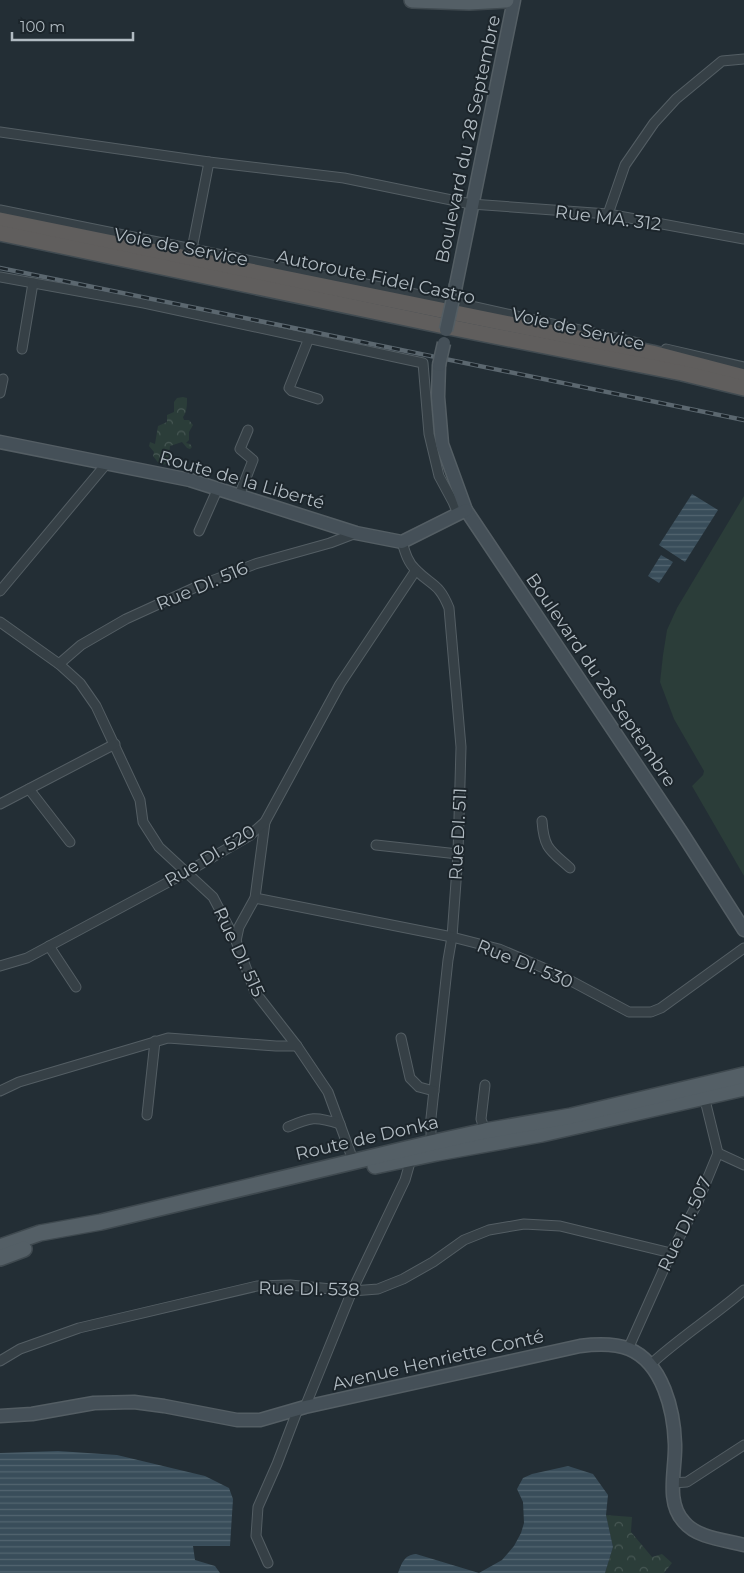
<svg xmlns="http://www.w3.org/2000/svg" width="744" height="1573" font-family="Montserrat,sans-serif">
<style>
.forest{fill:url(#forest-crowns)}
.pitch{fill:#2b3d39}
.water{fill:url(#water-rules)}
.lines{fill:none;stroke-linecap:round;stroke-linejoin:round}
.minor-casing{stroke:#545e64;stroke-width:11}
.secondary-casing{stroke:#545e64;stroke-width:15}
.primary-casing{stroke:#3f494f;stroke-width:18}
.trunk-casing{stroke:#414b51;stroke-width:18}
.minor{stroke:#364046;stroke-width:9}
.secondary{stroke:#455058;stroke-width:12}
.primary{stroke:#545f66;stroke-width:15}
.trunk{stroke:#605e5d;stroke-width:15}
.rail-casing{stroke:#5b676f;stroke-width:4.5}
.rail{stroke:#1c252b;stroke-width:2.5;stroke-dasharray:8;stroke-linecap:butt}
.secondary-bridge-casing{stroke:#545e64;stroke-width:15;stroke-linecap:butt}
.secondary-bridge{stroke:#455058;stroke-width:12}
.labels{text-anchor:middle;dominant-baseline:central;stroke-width:4;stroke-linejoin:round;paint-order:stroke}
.street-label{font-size:18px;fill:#b1bbc2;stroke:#1c252b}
</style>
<defs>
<pattern id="forest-crowns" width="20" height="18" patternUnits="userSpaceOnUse" patternTransform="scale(1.25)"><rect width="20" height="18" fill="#2b3d39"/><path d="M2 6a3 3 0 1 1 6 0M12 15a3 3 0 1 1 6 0" fill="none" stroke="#475754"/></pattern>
<pattern id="water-rules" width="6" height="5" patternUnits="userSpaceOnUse" patternTransform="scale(1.25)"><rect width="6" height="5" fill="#394d5a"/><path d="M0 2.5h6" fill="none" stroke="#536570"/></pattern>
</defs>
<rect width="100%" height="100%" fill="#232e35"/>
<g class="forest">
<path d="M183 397 187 398C187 405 187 412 183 417L184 420H189L193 425 189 432V440L186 443 190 444 192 447 190 449 187 448 182 442 170 446 168 463 166 464 160 465 153 456 154 452 149 446 150 442 155 444 158 426 167 422V415L174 412V402L177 398Z"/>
<path d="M606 1515 632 1517 631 1532 652 1557 662 1554 672 1563 664 1573H605L613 1547Z"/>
</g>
<path class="pitch" d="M744 496V876L692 786 703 775 704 771 674 719 660 682 663 655 667 630 677 608Z"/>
<g class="water">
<path d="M692 494 718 510 685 562 659 545Z"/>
<path d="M661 555 673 562 659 583 648 576Z"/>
<path d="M58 1451 117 1455 205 1476 229 1488 233 1499 230 1546H193L195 1560 215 1566 220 1573H0V1453Z"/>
<path d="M568 1466 593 1474 608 1495 606 1515 613 1547 605 1573H398C402 1563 404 1555 416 1554L479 1573 502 1560 514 1546 521 1533 524 1523 523 1502 517 1489 523 1478 532 1474Z"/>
</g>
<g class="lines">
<defs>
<g id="minor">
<path d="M0 132 209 162 344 178 471 204 608 214 744 239"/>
<path d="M0 210 435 298 639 343"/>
<path d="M608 214 625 165 654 123 676 99 722 61 744 59"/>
<path d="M192 249 209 162"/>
<path d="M0 277 144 303 423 363 429 434 439 476 453 502 458 514"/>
<path d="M309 338 289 388 292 391 318 399"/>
<path d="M22 349 33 283"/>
<path d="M666 349 744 367"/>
<path d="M0 393 3 379"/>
<path d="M239 496 253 460 240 449 248 430"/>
<path d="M199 531 218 488"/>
<path d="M402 542C405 552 408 563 416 570 432 586 439 583 449 608L461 747 458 854 452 937 448 960 431 1118V1143"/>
<path d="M0 591 107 463"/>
<path d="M0 622 59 664 80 683 96 706 140 800 143 822 159 847 213 897 236 941 255 992 297 1046 328 1092 353 1160"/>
<path d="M59 664 81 645 126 619 196 587 255 564 330 543 356 533"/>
<path d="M29 789 70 842"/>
<path d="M0 804 115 744"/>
<path d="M542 821C544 849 550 850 570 868"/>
<path d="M376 845 458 854"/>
<path d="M255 898 452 937 499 949 560 975 629 1012H651L661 1008 744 948"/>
<path d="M236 941 239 927 255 898 265 822"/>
<path d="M49 946 76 987"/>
<path d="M0 966 27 958 187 872 249 836 265 822 340 684 416 570"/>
<path d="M401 1038 410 1078 419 1087 434 1091"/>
<path d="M485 1085 481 1119 485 1131"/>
<path d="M0 1091 19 1082 168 1038 276 1046H297"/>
<path d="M147 1115 155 1041"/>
<path d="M288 1127C311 1117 315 1116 340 1124"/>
<path d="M718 1153 744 1165"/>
<path d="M628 1349 671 1253 697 1204 718 1153 704 1096"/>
<path d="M0 1361 20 1349 79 1328 257 1286 290 1285 352 1291 378 1289 403 1279 433 1262 464 1240 489 1230 524 1224 560 1226 671 1253"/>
<path d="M650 1365C679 1338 714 1316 744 1290"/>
<path d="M305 1407 352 1291 405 1180 411 1159"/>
<path d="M673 1483 687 1482 744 1445"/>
<path d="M268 1563 256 1536 258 1507 277 1464 298 1409"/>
</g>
<g id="secondary">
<path d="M456 285 514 0"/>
<path d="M439 365 438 397 442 444 466 510 682 833 744 930"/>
<path d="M0 442 190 480 356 533 402 542 466 510"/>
<path d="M0 1416 32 1414 94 1403 134 1402 164 1406 237 1420H260L305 1407 580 1346C596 1344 614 1343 629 1349 663 1363 674 1411 675 1444 676 1469 665 1502 684 1522 697 1538 725 1540 744 1545"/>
</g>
<g id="primary">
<path d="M412 0 469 2 506 0"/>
<path d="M375 1166 437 1153 542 1134 744 1088"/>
<path d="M0 1247 40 1233 101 1222 431 1143 485 1131 571 1116 744 1075"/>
<path d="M0 1258 24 1249"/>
</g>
<g id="trunk">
<path d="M0 220 652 353 744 377"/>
<path d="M0 233 444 326 682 373 744 388"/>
</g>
</defs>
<use href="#minor" class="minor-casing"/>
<use href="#secondary" class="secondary-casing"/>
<use href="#primary" class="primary-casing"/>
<use href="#trunk" class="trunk-casing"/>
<use href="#minor" class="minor"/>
<use href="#secondary" class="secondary"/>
<use href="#primary" class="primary"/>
<use href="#trunk" class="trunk"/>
<defs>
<path id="rail" d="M0 268 744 420"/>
</defs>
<use href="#rail" class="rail-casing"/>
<use href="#rail" class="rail"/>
<defs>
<g id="secondary-bridge">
<path d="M446 330 456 285"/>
<path d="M439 365 444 343"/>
</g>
</defs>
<use href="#secondary-bridge" class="secondary-bridge-casing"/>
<use href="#secondary-bridge" class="secondary-bridge"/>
</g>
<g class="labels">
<g class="street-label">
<text transform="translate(468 139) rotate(-78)">Boulevard du 28 Septembre</text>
<text transform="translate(608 218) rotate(7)">Rue MA. 312</text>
<text transform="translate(181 247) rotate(11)">Voie de Service</text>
<text transform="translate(376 277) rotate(12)">Autoroute Fidel Castro</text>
<text transform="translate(578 329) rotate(13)">Voie de Service</text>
<text transform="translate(242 480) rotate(16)">Route de la Liberté</text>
<text transform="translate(202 586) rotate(-23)">Rue DI. 516</text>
<text transform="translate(601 680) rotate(56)">Boulevard du 28 Septembre</text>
<text transform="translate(458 834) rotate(-87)">Rue DI. 511</text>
<text transform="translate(210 856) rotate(-31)">Rue DI. 520</text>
<text transform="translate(239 952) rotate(65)">Rue DI. 515</text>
<text transform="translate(525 964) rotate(22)">Rue DI. 530</text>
<text transform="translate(367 1138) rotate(-13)">Route de Donka</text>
<text transform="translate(685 1224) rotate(-65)">Rue DI. 507</text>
<text transform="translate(309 1289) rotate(1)">Rue DI. 538</text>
<text transform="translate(438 1360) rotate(-13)">Avenue Henriette Conté</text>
</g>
</g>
<path d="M12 32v8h121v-8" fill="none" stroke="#b1bbc2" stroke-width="2.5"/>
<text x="20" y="32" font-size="15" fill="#b1bbc2" stroke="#1c252b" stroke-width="4" paint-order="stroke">100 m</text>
</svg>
